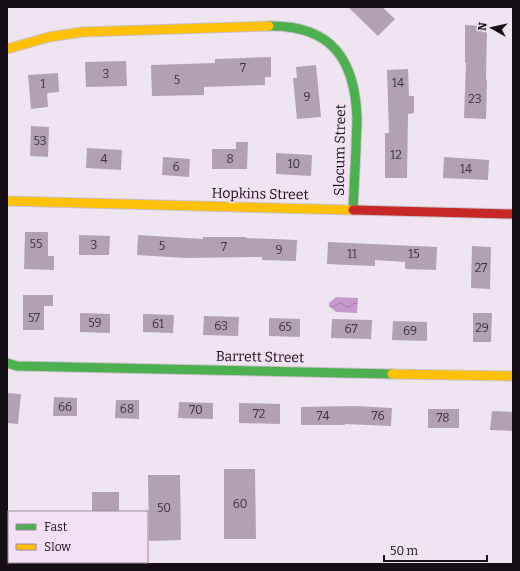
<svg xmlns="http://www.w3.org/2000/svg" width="520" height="571" font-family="Bitter,serif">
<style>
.water{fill:url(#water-waves)}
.building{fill:#b1a1b2}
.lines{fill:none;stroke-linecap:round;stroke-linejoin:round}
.fast-casing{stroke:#c9c2ca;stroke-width:11}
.slow-casing{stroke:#c9c2ca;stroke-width:11}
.jam-casing{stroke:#c9c2ca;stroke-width:11}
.fast{stroke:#4caf50;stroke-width:9}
.slow{stroke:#ffc107;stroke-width:9}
.jam{stroke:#c62828;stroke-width:9}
.labels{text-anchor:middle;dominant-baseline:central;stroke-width:4;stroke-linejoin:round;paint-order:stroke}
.number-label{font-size:12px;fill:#3c333c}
.street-label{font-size:14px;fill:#150e15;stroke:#f3e0f5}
</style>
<defs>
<pattern id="water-waves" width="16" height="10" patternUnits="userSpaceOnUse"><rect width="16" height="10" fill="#c79acc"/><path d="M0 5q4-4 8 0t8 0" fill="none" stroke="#a07ca4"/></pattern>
</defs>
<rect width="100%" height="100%" fill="#efe5f0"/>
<path class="water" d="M336 297 358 298 357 313 336 312 329 306V303Z"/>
<g class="building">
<path d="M348 7H382L395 19 378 36Z"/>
<path d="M465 25 487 26 486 80H487L486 119 464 118 466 63H465Z"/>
<path d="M271 57V77H265V85L204 87V95L152 96 151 65 215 63V59Z"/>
<path d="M126 61 127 86 86 87 85 62Z"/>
<path d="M316 65 321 117 297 119 293 78H297L296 67Z"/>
<path d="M408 69 409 96H414V113L408 114 407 178H385V133H389L387 70Z"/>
<path d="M58 73 59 92 47 93 48 107 31 109 28 75Z"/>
<path d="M31 126 49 127 48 157 30 156Z"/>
<path d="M236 142H248L247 169H212V149H236Z"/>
<path d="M87 148 122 150 121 170 86 168Z"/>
<path d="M276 153 312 155 311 176 276 174Z"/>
<path d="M163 157 190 159 189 177 162 175Z"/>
<path d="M444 157 489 160 488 180 443 178Z"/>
<path d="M25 232H48V256H54V270L24 269Z"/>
<path d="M79 235 110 236 109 255H79Z"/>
<path d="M138 235 203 239V237H246V238L297 240 296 261 262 260V257L185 258 137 255Z"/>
<path d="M328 242 437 247 436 270 405 269V262L375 260V266L327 264Z"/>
<path d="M472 246 491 247 490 289 471 288Z"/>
<path d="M23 295H53V306H44V330H23Z"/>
<path d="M80 313 110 314V333L80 332Z"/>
<path d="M473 313H492L491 342H473Z"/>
<path d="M143 314 174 315 173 333 143 332Z"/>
<path d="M204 316 239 317 238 336 203 335Z"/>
<path d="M269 318 300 319V337L269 336Z"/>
<path d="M332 319 372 320 371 339 331 338Z"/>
<path d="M393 321 427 322V341L392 340Z"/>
<path d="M7 393 21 394 18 424 7 423Z"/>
<path d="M54 397 77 398V416H53Z"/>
<path d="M116 400H139V419L115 418Z"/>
<path d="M179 402 213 403V419L178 418Z"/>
<path d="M239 403 280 404V424L239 423Z"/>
<path d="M355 406 392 408 391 426 345 424V425H301V407Z"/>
<rect x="428" y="409" width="31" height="19"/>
<path d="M492 411 513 412V431L490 430Z"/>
<path d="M224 469H255L256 539H224Z"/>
<path d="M148 475H180L181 540 149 541Z"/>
<rect x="92" y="492" width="27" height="20"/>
</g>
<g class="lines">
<defs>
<g id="fast">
<path d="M269 26C332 25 355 60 357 118 357 128 356 139 356 149 355 169 354 190 353 210"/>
<path d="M7 363 17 366 392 374"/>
</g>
<g id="slow">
<path d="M7 49 49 37 82 32 269 26"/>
<path d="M7 201 353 210"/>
<path d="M392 374 513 376"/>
</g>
<path id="jam" d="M353 210 513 214"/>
</defs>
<use href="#fast" class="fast-casing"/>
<use href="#slow" class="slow-casing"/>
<use href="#jam" class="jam-casing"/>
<use href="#fast" class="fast"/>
<use href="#slow" class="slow"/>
<use href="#jam" class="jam"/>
</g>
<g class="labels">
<g class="number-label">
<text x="243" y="68">7</text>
<text x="106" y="74">3</text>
<text x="177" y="80">5</text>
<text x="398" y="83">14</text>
<text x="43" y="84">1</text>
<text x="307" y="97">9</text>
<text x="475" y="99">23</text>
<text x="40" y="141">53</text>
<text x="396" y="155">12</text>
<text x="104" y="159">4</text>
<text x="230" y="159">8</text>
<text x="294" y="164">10</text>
<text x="176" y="167">6</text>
<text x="466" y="169">14</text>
<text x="36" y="244">55</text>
<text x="94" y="245">3</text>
<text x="162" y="246">5</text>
<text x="224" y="247">7</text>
<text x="279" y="250">9</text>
<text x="352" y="254">11</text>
<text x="414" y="254">15</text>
<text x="481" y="268">27</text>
<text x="34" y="318">57</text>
<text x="95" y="323">59</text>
<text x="158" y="324">61</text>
<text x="221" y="326">63</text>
<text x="285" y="327">65</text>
<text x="482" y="328">29</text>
<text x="351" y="329">67</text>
<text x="410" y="331">69</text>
<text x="65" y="407">66</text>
<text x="127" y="409">68</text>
<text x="196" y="410">70</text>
<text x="259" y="414">72</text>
<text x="323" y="416">74</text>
<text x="378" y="416">76</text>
<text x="443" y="418">78</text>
<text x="240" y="504">60</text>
<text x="164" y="508">50</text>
</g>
<g class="street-label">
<text transform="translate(340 150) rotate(-89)">Slocum Street</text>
<text transform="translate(260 194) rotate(1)">Hopkins Street</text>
<text transform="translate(260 357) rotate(1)">Barrett Street</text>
</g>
</g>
<rect width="520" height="571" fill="none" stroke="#150e15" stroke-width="16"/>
<rect x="8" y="511" width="140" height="52" fill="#f3e0f5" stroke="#9a8c9b"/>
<rect x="16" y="524" width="20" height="6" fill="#4caf50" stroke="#9a8c9b"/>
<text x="44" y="531" font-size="12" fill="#150e15">Fast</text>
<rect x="16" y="544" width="20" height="6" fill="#ffc107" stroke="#9a8c9b"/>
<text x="44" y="551" font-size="12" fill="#150e15">Slow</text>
<g transform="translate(492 28) rotate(278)" stroke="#f3e0f5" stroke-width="3" paint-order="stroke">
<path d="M0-3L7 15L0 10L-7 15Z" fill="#150e15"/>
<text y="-6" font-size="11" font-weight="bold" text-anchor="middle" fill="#150e15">N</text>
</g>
<path d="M384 555v6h103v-6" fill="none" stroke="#150e15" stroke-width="2"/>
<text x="390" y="555" font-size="12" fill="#150e15" stroke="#f3e0f5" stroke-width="3" paint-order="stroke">50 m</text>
</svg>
